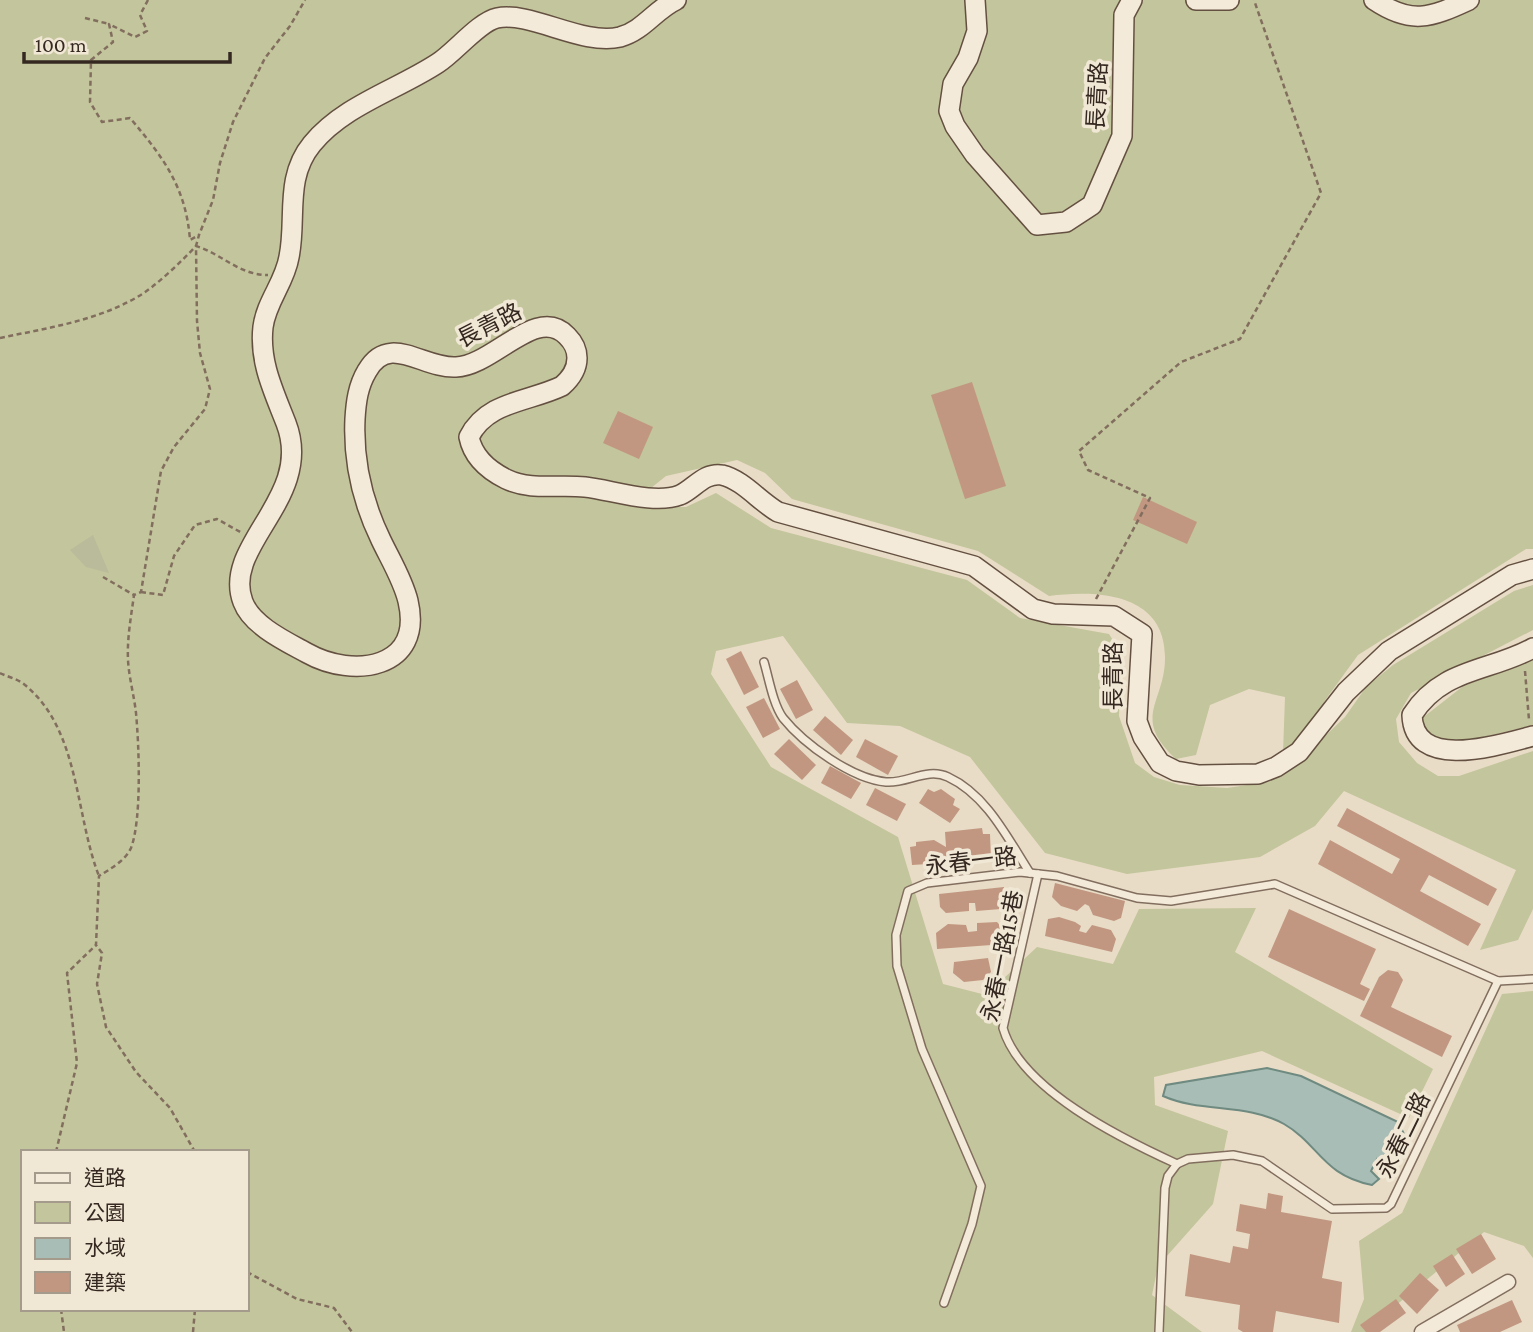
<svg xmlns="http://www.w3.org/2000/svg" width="1533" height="1332" font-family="'Crimson Pro','Noto Sans TC',serif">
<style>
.green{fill:#c3c59c;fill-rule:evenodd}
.cemetery{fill:#babb9a}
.water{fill:#a7bdb5;stroke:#6f8a81;stroke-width:2}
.building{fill:#c29781}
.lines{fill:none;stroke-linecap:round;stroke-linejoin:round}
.lane-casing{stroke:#826e5e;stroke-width:10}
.street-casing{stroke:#826e5e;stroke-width:17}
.secondary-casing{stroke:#645041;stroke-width:22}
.path{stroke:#826e5e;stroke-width:2.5;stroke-dasharray:5 3.5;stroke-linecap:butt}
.lane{stroke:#f4ead9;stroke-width:7}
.street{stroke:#f4ead9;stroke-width:14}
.secondary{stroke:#f4ead9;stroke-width:19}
.labels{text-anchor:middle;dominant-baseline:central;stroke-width:7;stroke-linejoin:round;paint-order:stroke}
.street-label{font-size:23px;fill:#342820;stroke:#f1e7d5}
</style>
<rect width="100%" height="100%" fill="#e8dcc6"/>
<g class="green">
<path d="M0 0H1533V549H1526L1358 655 1326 699 1305 738 1283 753 1285 697 1249 689 1210 705 1196 755 1176 759C1130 717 1166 702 1165 656 1164 592 1095 590 1049 596L978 551 792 499 765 473 737 460 666 476 651 488 652 507H686L716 493 771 528 967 580 1020 618 1109 634 1121 653 1119 716 1135 763 1154 777 1180 785 1227 788 1268 782 1299 761 1345 717 1366 687 1393 665 1514 591 1533 585V630L1411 693 1396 719 1399 742 1417 763 1438 776H1459L1533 751V909L1518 940 1480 950 1516 870 1344 791 1315 826 1260 857 1127 874 1045 853 970 757 900 726 847 723 783 636 716 651 711 674 771 767 898 837 943 984 986 995 1037 947 1113 964 1139 909 1256 908 1235 952 1433 1069 1409 1118 1262 1051 1154 1077 1155 1105 1228 1131 1213 1204 1158 1266 1152 1295 1202 1332H0ZM23 1152H247V1309H23Z"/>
<path d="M1533 657V725L1442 747 1429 739 1421 719 1462 687Z"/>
<path d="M1533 991V1258L1524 1246 1484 1232 1376 1322 1372 1332H1351L1364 1299 1359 1241 1402 1213 1502 994Z"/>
</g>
<path class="cemetery" d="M93 535 109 573 86 567 70 550Z"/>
<path class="water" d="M1267 1068 1301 1076 1398 1122 1405 1136 1401 1149 1388 1166 1377 1159 1371 1171 1379 1179 1372 1185C1322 1175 1319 1144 1284 1124 1247 1103 1201 1113 1163 1096L1166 1085Z"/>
<g class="building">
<path d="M972 382 1006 486 965 499 931 395Z"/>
<path d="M618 411 653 427 639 459 603 443Z"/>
<path d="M1143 497 1197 522 1187 544 1133 520Z"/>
<path d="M741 651 759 687 744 695 726 659Z"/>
<path d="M797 680 813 710 796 719 780 689Z"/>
<path d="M764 698 780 729 763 738 746 707Z"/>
<path d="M825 716 853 740 841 755 813 730Z"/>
<path d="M789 739 816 765 802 780 774 754Z"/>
<path d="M865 739 898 756 888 775 856 757Z"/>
<path d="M830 766 861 783 851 799 821 783Z"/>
<path d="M875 788 906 804 897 821 866 805Z"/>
<path d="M928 789 934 792 941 789 955 799 953 805 960 809 950 823 919 803Z"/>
<path d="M1347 808 1497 889 1488 906 1429 875 1420 891 1481 924 1468 946 1318 864 1330 840 1392 874 1400 859 1337 826Z"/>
<path d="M982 828 983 834H990L991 860 912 865 910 847 916 846V842L934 840 946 847 945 832Z"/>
<path d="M1055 883 1125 901 1121 918 1114 921 1093 915 1089 906 1085 904 1077 911 1061 906 1052 897Z"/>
<path d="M1004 887 1005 903 1001 909 976 911 975 903H969V911L946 913 940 907 939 894Z"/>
<path d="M1289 909 1376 949 1360 984 1370 989 1364 1001 1268 957Z"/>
<path d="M1059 917 1075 922 1081 926 1079 931 1086 933 1092 925 1111 930 1116 939 1112 952 1045 936 1048 919Z"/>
<path d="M997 922 1004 930 1005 944 937 949 936 933 948 924 966 925 968 932 977 931V923Z"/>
<path d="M988 958 991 972 983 980 964 982 953 973 954 962Z"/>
<path d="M1388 970 1398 972 1403 980 1391 1007 1452 1036 1442 1057 1360 1016 1379 977Z"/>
<path d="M1268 1193 1283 1196 1281 1212 1332 1221 1322 1278 1342 1282 1339 1323 1276 1311 1273 1332H1243L1238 1329 1240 1305 1185 1296 1190 1254 1230 1263 1233 1246 1248 1249 1250 1234 1236 1231 1240 1204 1266 1209Z"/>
<path d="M1481 1234 1496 1259 1472 1274 1456 1249Z"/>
<path d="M1452 1254 1465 1274 1446 1287 1433 1266Z"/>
<path d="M1420 1273 1439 1290 1417 1314 1399 1296Z"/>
<path d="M1396 1299 1406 1313 1380 1332H1366L1360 1325Z"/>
<path d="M1512 1300 1522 1322 1500 1332H1460L1457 1325Z"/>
</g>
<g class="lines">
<defs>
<g id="lane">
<path d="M764 662C769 679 773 704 783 718 804 744 852 779 886 782 907 784 927 767 948 777 987 795 1008 839 1030 873"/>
<path d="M1038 874 1003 1028C1020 1089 1122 1139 1177 1164"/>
<path d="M944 1303 972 1224 981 1186 922 1049 897 966 896 935 908 891 927 883 1020 872 1057 876 1137 898 1171 901 1275 884 1498 981 1533 979"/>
<path d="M1159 1332 1165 1188 1168 1176 1177 1164 1188 1159 1233 1155 1262 1161 1332 1209 1386 1208 1391 1204 1498 981"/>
</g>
<path id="street" d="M1422 1332 1508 1282"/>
<g id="secondary">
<path d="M676 0C656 9 643 31 620 37 582 46 531 11 497 18 479 22 455 52 438 63 397 90 344 105 312 144 284 178 297 219 289 257 285 282 266 302 263 327 259 362 274 392 286 423 315 498 221 545 243 602 252 626 287 642 307 653 353 679 424 669 408 601 403 580 390 559 381 540 362 501 353 462 355 419 356 402 358 386 367 371 389 332 423 369 456 367 493 366 537 304 567 336 574 343 577 349 577 358 577 370 571 378 562 386 529 402 487 401 469 437 473 457 488 470 506 479 531 491 558 484 585 487 612 490 654 505 680 495 694 489 704 472 722 475 743 480 759 501 778 512L974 566 1033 609 1053 614 1114 616 1142 634 1137 721 1143 737 1160 763 1176 771 1199 775 1258 774 1276 767 1299 752 1346 692 1389 651 1512 575 1533 569"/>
<path d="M975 0 977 31 968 58 953 84 949 111 955 126 975 155 1037 225 1066 222 1092 205 1122 136 1124 15 1132 0"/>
<path d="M1196 0H1229"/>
<path d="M1374 0C1411 25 1430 18 1469 0"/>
<path d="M1533 648C1489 672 1442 668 1412 715 1414 772 1499 745 1533 736"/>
</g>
</defs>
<use href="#lane" class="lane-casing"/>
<use href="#street" class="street-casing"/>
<use href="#secondary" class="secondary-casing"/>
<g class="path">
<path d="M148 0 140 15 147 31 135 37 109 24 113 42 91 60 90 102 102 122 130 118C163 157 186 187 190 240L199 235"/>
<path d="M85 18 109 24"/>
<path d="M0 338C47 328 97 321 139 296 156 286 182 261 196 246 222 254 239 275 268 275"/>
<path d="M103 577 134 595"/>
<path d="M141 592 163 595 174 556 195 525 217 519 242 533"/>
<path d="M1096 599 1150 498 1088 470 1079 451 1181 362 1240 339 1321 193 1254 0"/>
<path d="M1525 671 1529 720"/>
<path d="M0 673C8 677 18 679 25 685 80 730 75 815 99 876"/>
<path d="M56 1152 77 1063 67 973 96 945"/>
<path d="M195 1152 170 1108 136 1072 106 1027 97 984 102 953 96 945 99 876C110 869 125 861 131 848 142 819 139 745 136 713 134 695 129 678 128 660 127 638 131 617 134 595L141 592 161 471 174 447 205 409 210 389 200 353 197 321 196 246 199 235 213 200 220 163 233 122 265 58 290 26 305 0"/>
<path d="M247 1272 297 1299 334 1308 352 1332"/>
<path d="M61 1309 64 1332"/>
<path d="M193 1332 195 1309"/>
</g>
<use href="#lane" class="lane"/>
<use href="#street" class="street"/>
<use href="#secondary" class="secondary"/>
</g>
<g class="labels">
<g class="street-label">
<text transform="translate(1097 96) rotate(-87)">長青路</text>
<text transform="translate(489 325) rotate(-27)">長青路</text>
<text transform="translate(1113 676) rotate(-90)">長青路</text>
<text transform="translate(971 861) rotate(-7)">永春一路</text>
<text transform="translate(1002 956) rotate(-79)">永春一路15巷</text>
<text transform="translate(1403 1135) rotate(-64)">永春二路</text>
</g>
</g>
<rect x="21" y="1150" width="228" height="161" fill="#f1e7d5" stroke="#a59b8d" stroke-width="2"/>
<rect x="35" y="1173" width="35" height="10" fill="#f4ead9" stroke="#a59b8d" stroke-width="2"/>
<text x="84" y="1185" font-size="21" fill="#342820">道路</text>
<rect x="35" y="1202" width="35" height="21" fill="#c3c59c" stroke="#a59b8d" stroke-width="2"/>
<text x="84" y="1220" font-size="21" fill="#342820">公園</text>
<rect x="35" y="1238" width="35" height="21" fill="#a7bdb5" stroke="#a59b8d" stroke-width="2"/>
<text x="84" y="1255" font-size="21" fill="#342820">水域</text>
<rect x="35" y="1272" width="35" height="21" fill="#c29781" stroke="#a59b8d" stroke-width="2"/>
<text x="84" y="1290" font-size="21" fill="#342820">建築</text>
<path d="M24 52v10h206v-10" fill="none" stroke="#342820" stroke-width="3.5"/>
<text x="35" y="52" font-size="21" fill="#342820" stroke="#f1e7d5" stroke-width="5" paint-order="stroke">100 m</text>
</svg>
